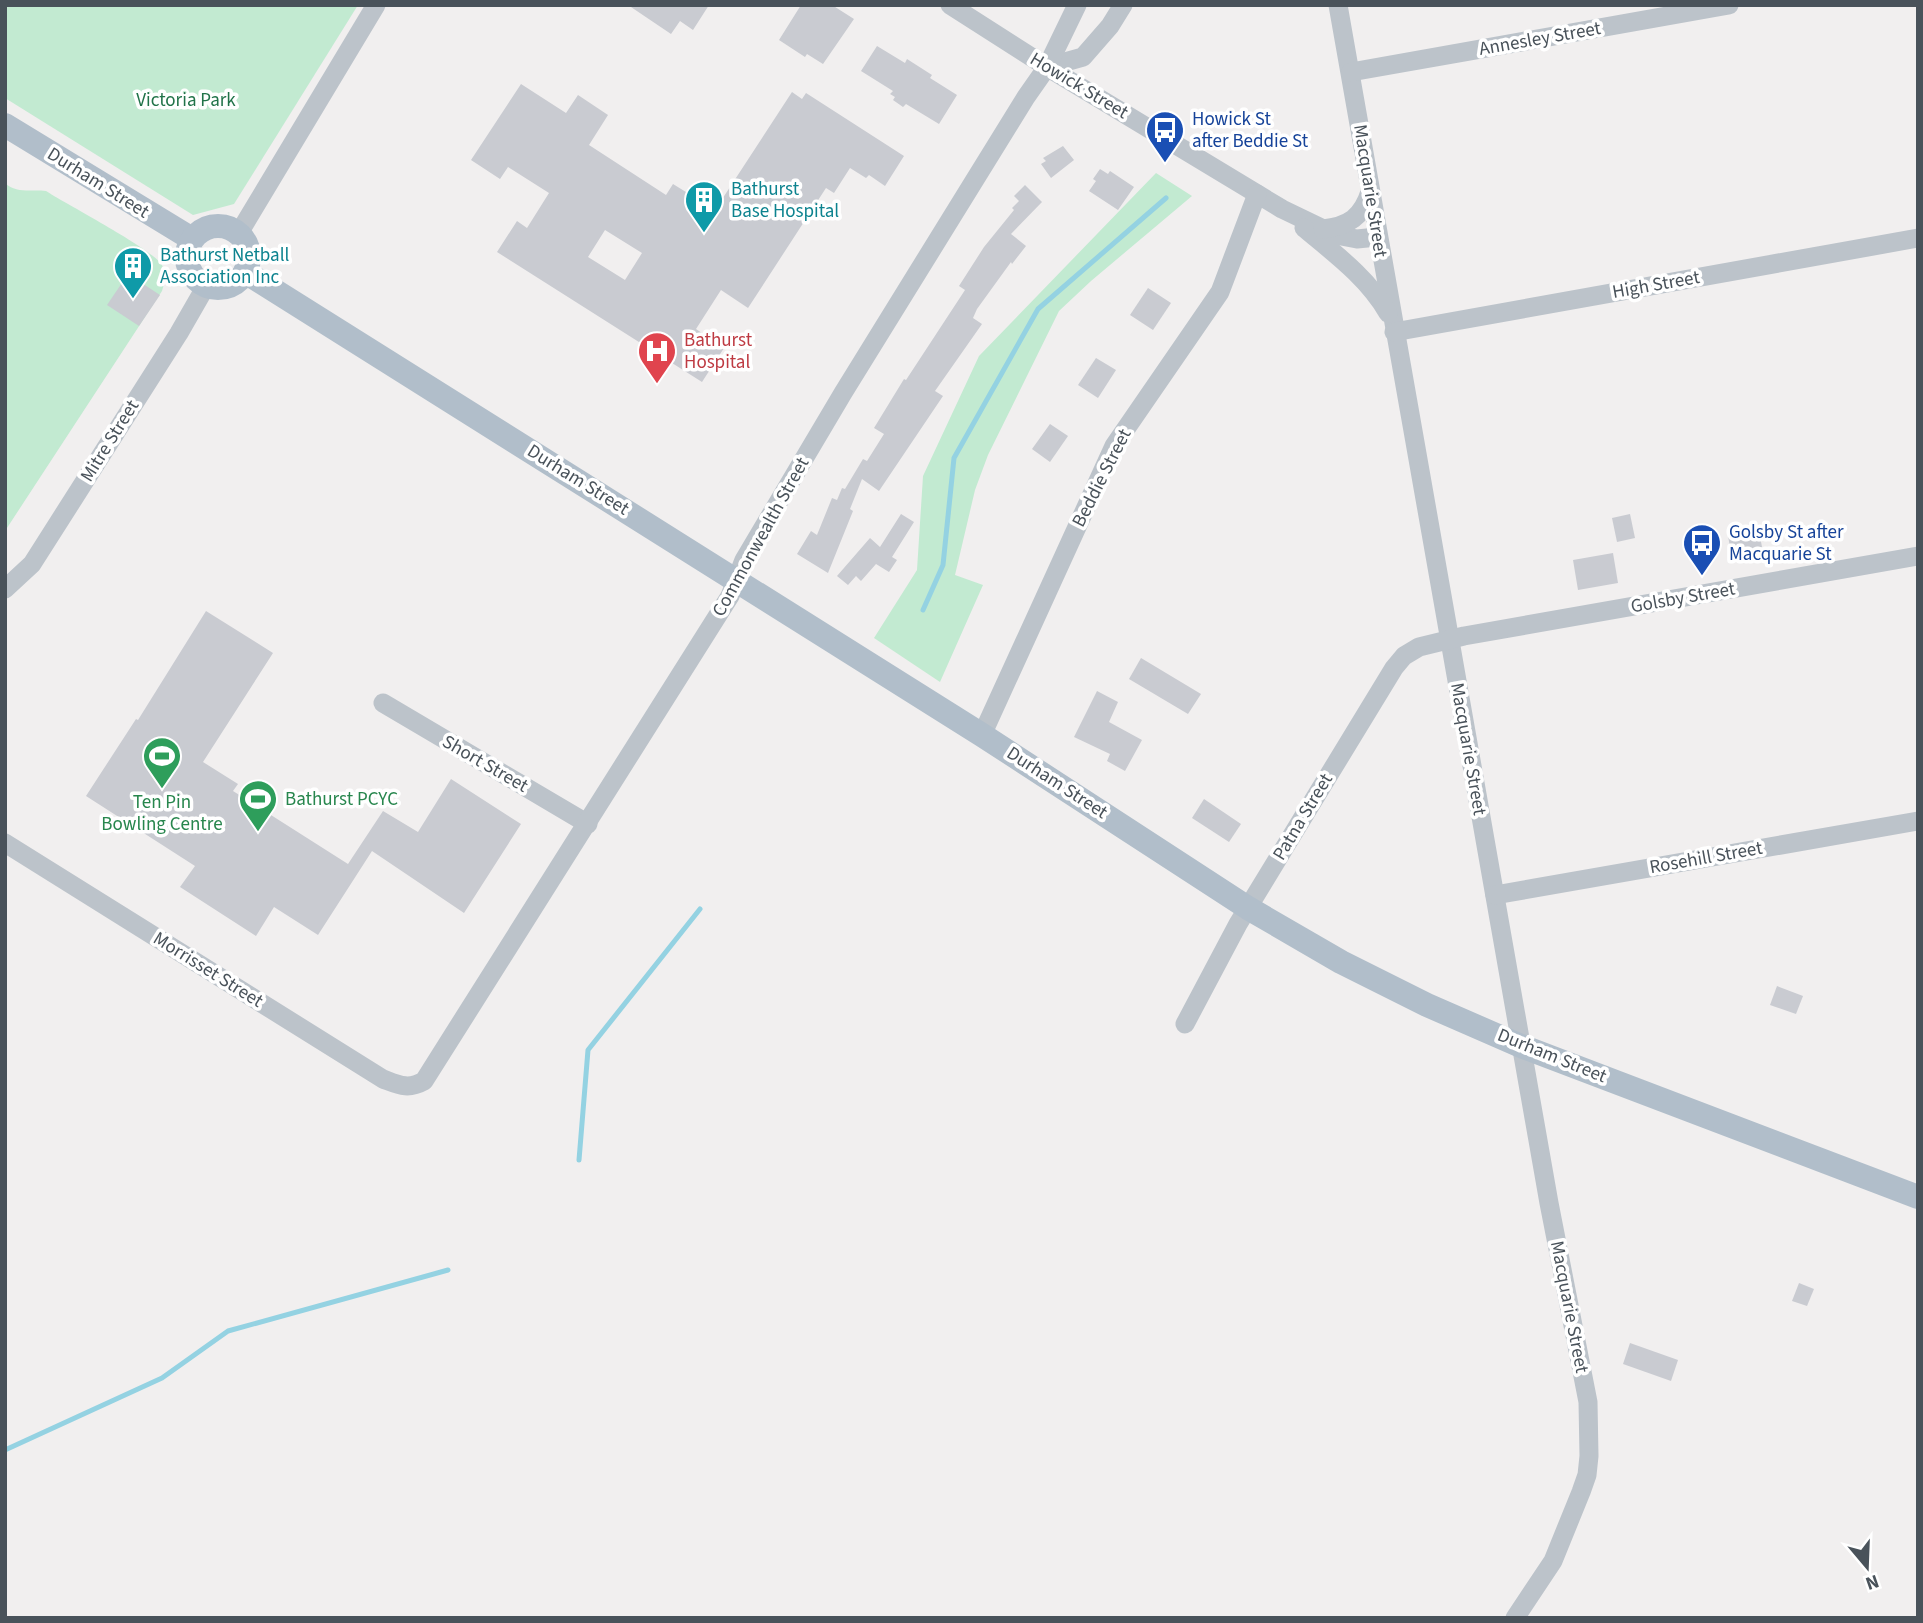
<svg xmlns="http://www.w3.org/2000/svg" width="1923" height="1623" font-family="'Source Sans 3',sans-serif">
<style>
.green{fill:#c2ead1}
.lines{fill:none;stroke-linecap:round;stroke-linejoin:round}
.stream{stroke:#94d2e2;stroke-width:5}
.building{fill:#c9cbd1;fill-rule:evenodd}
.minor{stroke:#bcc3ca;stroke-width:19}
.major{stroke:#b1beca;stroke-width:24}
.labels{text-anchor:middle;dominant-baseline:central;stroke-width:7;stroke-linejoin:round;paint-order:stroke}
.street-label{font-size:19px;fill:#49525a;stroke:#fff}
.park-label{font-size:19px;fill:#217349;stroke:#fff}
.transit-label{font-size:19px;fill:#164399;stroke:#fff;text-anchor:start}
.culture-label{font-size:19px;fill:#0d838f;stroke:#fff;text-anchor:start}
.health-label{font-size:19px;fill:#be3a42;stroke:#fff;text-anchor:start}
.leisure-label{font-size:19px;fill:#27864d;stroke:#fff;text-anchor:start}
</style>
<rect width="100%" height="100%" fill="#f1efef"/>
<g class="green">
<path d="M5 5H358L234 204 193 215 5 98Z"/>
<path d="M1156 173 1192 196 1091 281 1059 311 988 455 975 490 955 575 983 585 940 682 874 638 917 570 923 476 979 356Z"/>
<path d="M5 183C16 194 32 189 46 191 66 204 154 250 162 265 166 274 165 282 162 291L5 531Z"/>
</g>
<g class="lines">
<g class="stream">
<path d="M923 610 943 565 954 458 1038 309 1166 198"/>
<path d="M579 1160 588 1050 700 909"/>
<path d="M5 1450 162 1378 228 1331 448 1270"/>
</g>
</g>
<g class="building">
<path d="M628 5H709L693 30 680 21 671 34Z"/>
<path d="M801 5H832L854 19 823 64 807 54 805 57 779 40Z"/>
<path d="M877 46 905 63 907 59 932 75 930 78 957 95 939 124 906 104 903 107 893 100 895 97 890 94 893 91 861 71Z"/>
<path d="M521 84 566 113 578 95 608 115 589 145 666 195 673 184 715 210 792 92 802 99 806 93 904 156 885 186 869 175 866 178 850 168 834 193 826 188 748 308 721 290 696 329 724 348 702 382 497 252 517 221 527 228 549 193 508 167 500 179 471 160ZM605 230 642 253 625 280 588 257Z"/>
<path d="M1063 146 1074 160 1051 178 1041 164 1046 161 1043 158Z"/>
<path d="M1100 169 1108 174 1110 171 1134 187 1118 210 1089 191 1096 181 1093 179Z"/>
<path d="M1025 185 1042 202 1011 234 1026 246 1012 264 1011 262 977 309 973 318 982 324 935 391 943 396 879 491 862 479 850 509 853 511 828 573 797 554 811 531 817 535 832 498 837 500 842 488 845 489 863 459 867 461 884 434 874 428 904 379 906 380 965 290 959 286 984 247 1014 210 1012 208 1019 201 1014 196Z"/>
<path d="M128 274 160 295 139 326 107 305Z"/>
<path d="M1148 288 1171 303 1153 330 1130 315Z"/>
<path d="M1096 358 1116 370 1098 398 1078 385Z"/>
<path d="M1050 424 1068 436 1050 462 1032 449Z"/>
<path d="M901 514 914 522 892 557 897 560 889 572 876 564 861 581 856 576 848 585 837 576 870 538 880 547Z"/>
<path d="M1630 514 1635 538 1617 542 1612 518Z"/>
<path d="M1758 525 1762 547 1731 553 1727 530Z"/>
<path d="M1613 553 1618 583 1578 590 1573 560Z"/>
<path d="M206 611 273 653 203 762 238 784 233 791 348 864 383 811 418 832 451 779 521 824 464 913 372 851 318 935 274 907 256 936 180 887 195 866 86 796 136 719 138 720Z"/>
<path d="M1141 658 1201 694 1188 714 1129 679Z"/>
<path d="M1097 691 1118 702 1109 722 1142 740 1125 771 1107 761 1110 754 1074 737Z"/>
<path d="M1204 799 1241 824 1229 842 1192 818Z"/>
<path d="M1777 986 1803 996 1796 1014 1770 1005Z"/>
<path d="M1799 1283 1814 1289 1807 1306 1792 1301Z"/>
<path d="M1630 1343 1678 1360 1671 1381 1623 1364Z"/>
</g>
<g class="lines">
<g class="minor">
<path d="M950 5 1047 67 1282 209 1336 235 1357 239 1377 237"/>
<path d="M1338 5 1549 1203 1588 1402 1589 1456 1587 1475 1581 1492 1553 1561 1515 1618"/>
<path d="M1047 67 1083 57 1110 26 1123 5"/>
<path d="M1351 72 1729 5"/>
<path d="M1304 228C1334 253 1368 278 1388 313"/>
<path d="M1323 229C1349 226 1362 217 1370 192"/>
<path d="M239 233 376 5"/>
<path d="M1394 332 1918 238"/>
<path d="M5 589 32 564 179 333 206 286"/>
<path d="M383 703 588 824"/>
<path d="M982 735 1114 446 1220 292 1257 194"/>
<path d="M5 843 383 1079C399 1085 408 1090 424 1081L730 596 744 560 843 393 1026 97 1047 67 1077 5"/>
<path d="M1495 895 1918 821"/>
<path d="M1185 1024 1238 924 1394 668 1404 656 1419 647 1464 636 1918 556"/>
</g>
<g class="major">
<path d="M5 125 192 239"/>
<circle cx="218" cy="257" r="31"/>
<path d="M245 272 982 735 1248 908 1341 962 1427 1005 1521 1046 1918 1197"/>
</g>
</g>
<defs>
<symbol id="bus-pin" viewBox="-11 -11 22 30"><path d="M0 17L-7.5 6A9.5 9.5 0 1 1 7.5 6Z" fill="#1a4fb4" stroke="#fff"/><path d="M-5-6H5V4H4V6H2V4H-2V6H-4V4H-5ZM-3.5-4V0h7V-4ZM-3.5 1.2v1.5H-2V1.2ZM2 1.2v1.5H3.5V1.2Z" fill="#fff"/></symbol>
<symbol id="building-pin" viewBox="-11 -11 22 30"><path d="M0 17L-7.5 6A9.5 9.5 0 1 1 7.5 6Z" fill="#0f9aa8" stroke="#fff"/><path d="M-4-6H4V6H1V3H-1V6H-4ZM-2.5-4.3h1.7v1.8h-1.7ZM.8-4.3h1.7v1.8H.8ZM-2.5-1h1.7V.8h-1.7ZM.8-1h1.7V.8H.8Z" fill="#fff"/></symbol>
<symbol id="hospital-pin" viewBox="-11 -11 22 30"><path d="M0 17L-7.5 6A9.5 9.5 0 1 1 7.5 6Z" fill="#e0444e" stroke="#fff"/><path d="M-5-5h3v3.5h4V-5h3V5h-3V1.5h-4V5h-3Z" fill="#fff"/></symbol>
<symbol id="stadium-pin" viewBox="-11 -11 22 30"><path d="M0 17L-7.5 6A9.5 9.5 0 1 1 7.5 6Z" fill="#2e9e5b" stroke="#fff"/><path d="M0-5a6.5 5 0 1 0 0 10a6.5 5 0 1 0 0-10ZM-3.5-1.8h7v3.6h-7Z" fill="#fff"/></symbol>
</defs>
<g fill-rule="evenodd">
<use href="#bus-pin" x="1143" y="108" width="44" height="60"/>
<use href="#building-pin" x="682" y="178" width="44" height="60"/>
<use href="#building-pin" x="111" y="244" width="44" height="60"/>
<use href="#hospital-pin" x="635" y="329" width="44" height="60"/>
<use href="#bus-pin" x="1680" y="521" width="44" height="60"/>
<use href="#stadium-pin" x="140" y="734" width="44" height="60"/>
<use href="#stadium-pin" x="236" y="777" width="44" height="60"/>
</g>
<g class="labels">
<g class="street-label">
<text transform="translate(1540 39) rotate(-10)">Annesley Street</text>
<text transform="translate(1079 86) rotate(31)">Howick Street</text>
<text transform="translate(98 183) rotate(32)">Durham Street</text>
<text transform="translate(1370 191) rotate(81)">Macquarie Street</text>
<text transform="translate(1656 285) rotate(-10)">High Street</text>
<text transform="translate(110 441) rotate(-58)">Mitre Street</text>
<text transform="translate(1102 478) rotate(-63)">Beddie Street</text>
<text transform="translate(578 480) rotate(32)">Durham Street</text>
<text transform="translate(761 537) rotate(-61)">Commonwealth Street</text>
<text transform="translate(1683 598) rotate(-10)">Golsby Street</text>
<text transform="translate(1468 749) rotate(80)">Macquarie Street</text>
<text transform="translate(485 764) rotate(30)">Short Street</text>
<text transform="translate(1057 783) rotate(33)">Durham Street</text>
<text transform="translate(1303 817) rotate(-59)">Patna Street</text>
<text transform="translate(1706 858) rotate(-10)">Rosehill Street</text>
<text transform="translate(208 970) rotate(32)">Morrisset Street</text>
<text transform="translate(1552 1056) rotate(22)">Durham Street</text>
<text transform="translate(1569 1307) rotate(79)">Macquarie Street</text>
</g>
<g class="park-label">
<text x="186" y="100">Victoria Park</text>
</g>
<g class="transit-label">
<text x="1192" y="119">Howick St<tspan x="1192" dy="22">after Beddie St</tspan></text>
<text x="1729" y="532">Golsby St after<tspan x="1729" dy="22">Macquarie St</tspan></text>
</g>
<g class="culture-label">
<text x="731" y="189">Bathurst<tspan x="731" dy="22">Base Hospital</tspan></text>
<text x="160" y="255">Bathurst Netball<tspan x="160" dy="22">Association Inc</tspan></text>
</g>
<g class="health-label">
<text x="684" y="340">Bathurst<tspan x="684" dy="22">Hospital</tspan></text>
</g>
<g class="leisure-label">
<text x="285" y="799">Bathurst PCYC</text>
<text x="162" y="802" text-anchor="middle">Ten Pin<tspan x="162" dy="22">Bowling Centre</tspan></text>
</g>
</g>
<rect width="1923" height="1623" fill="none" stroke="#49525a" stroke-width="14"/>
<g transform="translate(1867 1567) rotate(161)" stroke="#ffffff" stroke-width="5" paint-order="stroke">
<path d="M0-5L12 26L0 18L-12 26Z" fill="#49525a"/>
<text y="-10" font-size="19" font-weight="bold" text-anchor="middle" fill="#49525a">N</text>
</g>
</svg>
